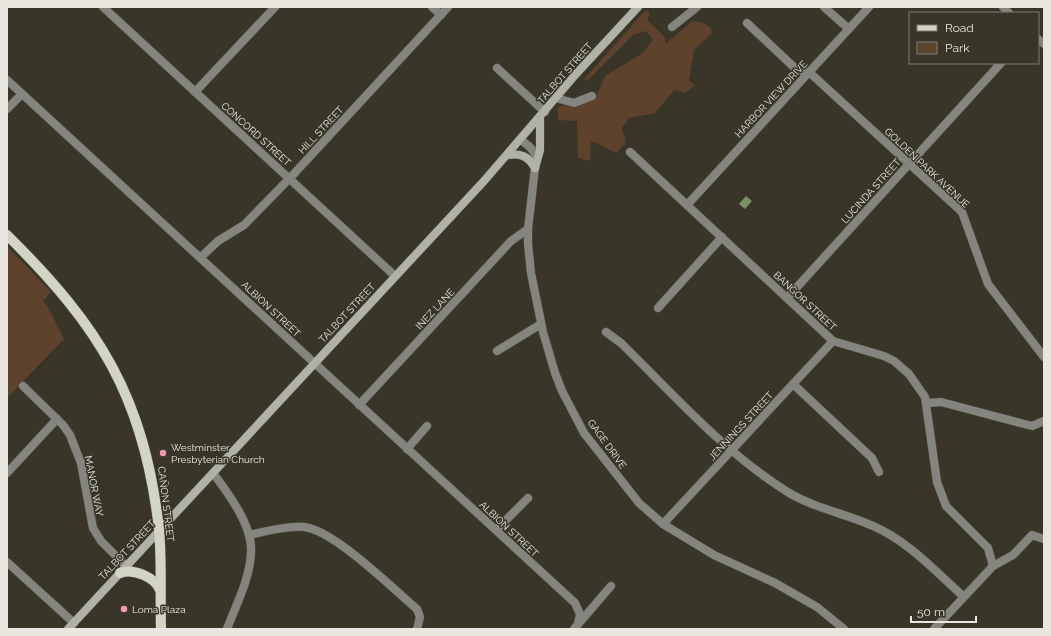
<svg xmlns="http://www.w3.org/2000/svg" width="1051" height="636" font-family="Raleway,sans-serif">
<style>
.green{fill:#5f422c}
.water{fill:#7a9168}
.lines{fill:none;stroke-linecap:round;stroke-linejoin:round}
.street-casing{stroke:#555246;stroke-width:9}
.secondary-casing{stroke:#555246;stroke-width:9}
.primary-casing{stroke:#555246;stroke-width:11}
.street{stroke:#84857e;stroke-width:8}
.secondary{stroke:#b0b1a7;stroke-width:8}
.primary{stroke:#d2d4c6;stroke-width:10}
.poi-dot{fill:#f19ab2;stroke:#393629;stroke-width:1.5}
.labels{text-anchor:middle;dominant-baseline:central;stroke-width:3;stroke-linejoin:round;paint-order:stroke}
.street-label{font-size:10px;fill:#e8e6de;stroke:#393629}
.poi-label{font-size:10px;fill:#e8e6de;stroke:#393629;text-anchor:start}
</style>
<rect width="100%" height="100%" fill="#393629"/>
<g class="green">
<path d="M646 10 650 13 647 20 663 35 666 43 693 21 704 23 711 29V34L694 50 689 81 695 85 685 93 674 90 655 113 629 118 622 128 626 142 617 153 591 141 590 161 578 158 577 121 558 120V107L566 105 574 108 596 97 605 76 643 53 653 39 646 31 633 35 587 81 584 79Z"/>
<path d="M7 246 51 292 43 301 49 309 64 339 7 398Z"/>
</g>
<path class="water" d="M746 196 752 201 745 209 739 204Z"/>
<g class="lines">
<defs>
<g id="street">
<path d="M103 7 395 276"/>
<path d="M432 7 441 15"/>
<path d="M824 7 849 29"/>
<path d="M1003 7 1009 13"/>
<path d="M747 23 798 71 809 72"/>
<path d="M672 27 697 7"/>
<path d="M1038 39 1044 44"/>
<path d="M497 68 545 112"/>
<path d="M809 72 962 212 988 284 1044 357"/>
<path d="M7 80 575 603 580 614 578 624"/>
<path d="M195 92 275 7"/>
<path d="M556 98 574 103 592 96"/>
<path d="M7 109 22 94"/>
<path d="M521 140C528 145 535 150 536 159L528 229V244L531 273 543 332 555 373 562 391 584 433 639 503 663 524 714 555 775 583 817 607 844 629"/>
<path d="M630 152 833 341 884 356 894 361 909 374 925 397 937 482 946 506 988 548 993 566"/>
<path d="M687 205 869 7"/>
<path d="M201 257 218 241 244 225 290 178 448 7"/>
<path d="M787 298 1001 63"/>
<path d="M658 308 722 237"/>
<path d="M606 332 621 343C674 395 723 451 786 491 813 508 844 513 873 526 908 541 935 571 963 596"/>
<path d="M497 351 541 324"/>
<path d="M793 384 872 458 879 472"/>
<path d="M23 386 63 425 70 435 81 463 93 528 101 541 131 571"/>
<path d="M927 403 941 402 1032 426 1044 421"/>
<path d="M359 405 511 241 528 229"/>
<path d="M407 449 427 426"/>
<path d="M7 473 57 419"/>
<path d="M213 473C228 493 253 526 251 552 250 579 236 605 227 629"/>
<path d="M663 524 833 341"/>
<path d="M496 530 528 498"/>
<path d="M249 535C267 531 286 526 304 527 334 530 392 588 417 609L420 617 417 629"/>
<path d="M7 562 74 623"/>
<path d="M574 629 611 586"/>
<path d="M934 629 993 566 1013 555 1032 535 1044 539"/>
</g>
<g id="secondary">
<path d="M507 155C521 153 528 156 535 168"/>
<path d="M535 168 540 150V117"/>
<path d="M68 629 484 181 576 74 638 7"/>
</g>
<g id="primary">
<path d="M7 235C100 327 144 397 159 529 162 562 160 596 161 629"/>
<path d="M120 573C133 568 155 577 160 590"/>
</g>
</defs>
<use href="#street" class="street-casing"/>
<use href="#secondary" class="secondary-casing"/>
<use href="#primary" class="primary-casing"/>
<use href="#street" class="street"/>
<use href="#secondary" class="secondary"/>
<use href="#primary" class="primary"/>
</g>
<g class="poi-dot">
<circle cx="163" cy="453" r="4"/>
<circle cx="124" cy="609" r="4"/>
</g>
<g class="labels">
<g class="street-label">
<text transform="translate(565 73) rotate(-49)">TALBOT STREET</text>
<text transform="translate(771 99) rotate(-47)">HARBOR VIEW DRIVE</text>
<text transform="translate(321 130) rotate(-47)">HILL STREET</text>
<text transform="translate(256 134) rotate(42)">CONCORD STREET</text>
<text transform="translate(927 168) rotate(43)">GOLDEN PARK AVENUE</text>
<text transform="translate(871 191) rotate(-48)">LUCINDA STREET</text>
<text transform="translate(805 301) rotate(43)">BANGOR STREET</text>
<text transform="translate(271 309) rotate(43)">ALBION STREET</text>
<text transform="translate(435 309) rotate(-47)">INEZ LANE</text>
<text transform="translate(347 313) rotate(-47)">TALBOT STREET</text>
<text transform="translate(741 426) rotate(-47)">JENNINGS STREET</text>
<text transform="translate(607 444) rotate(54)">GAGE DRIVE</text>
<text transform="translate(94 486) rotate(79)">MANOR WAY</text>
<text transform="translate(166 504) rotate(83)">CAÑON STREET</text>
<text transform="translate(509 529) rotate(43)">ALBION STREET</text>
<text transform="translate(127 550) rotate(-47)">TALBOT STREET</text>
</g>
<g class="poi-label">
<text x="171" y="447">Westminster<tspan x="171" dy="12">Presbyterian Church</tspan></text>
<text x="132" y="609">Loma Plaza</text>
</g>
</g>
<rect width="1051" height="636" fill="none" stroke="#e8e6de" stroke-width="16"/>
<rect x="909" y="12" width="130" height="52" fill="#393629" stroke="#7f7c71"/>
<rect x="917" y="25" width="20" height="6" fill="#d2d4c6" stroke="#7f7c71"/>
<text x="945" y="32" font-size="12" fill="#e8e6de">Road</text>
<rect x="917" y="42" width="20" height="12" fill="#5f422c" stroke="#7f7c71"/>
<text x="945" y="52" font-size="12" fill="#e8e6de">Park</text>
<path d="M911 616v6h65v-6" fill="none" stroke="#e8e6de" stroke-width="2"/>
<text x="917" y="616" font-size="12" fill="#e8e6de" stroke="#393629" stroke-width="3" paint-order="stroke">50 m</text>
</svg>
